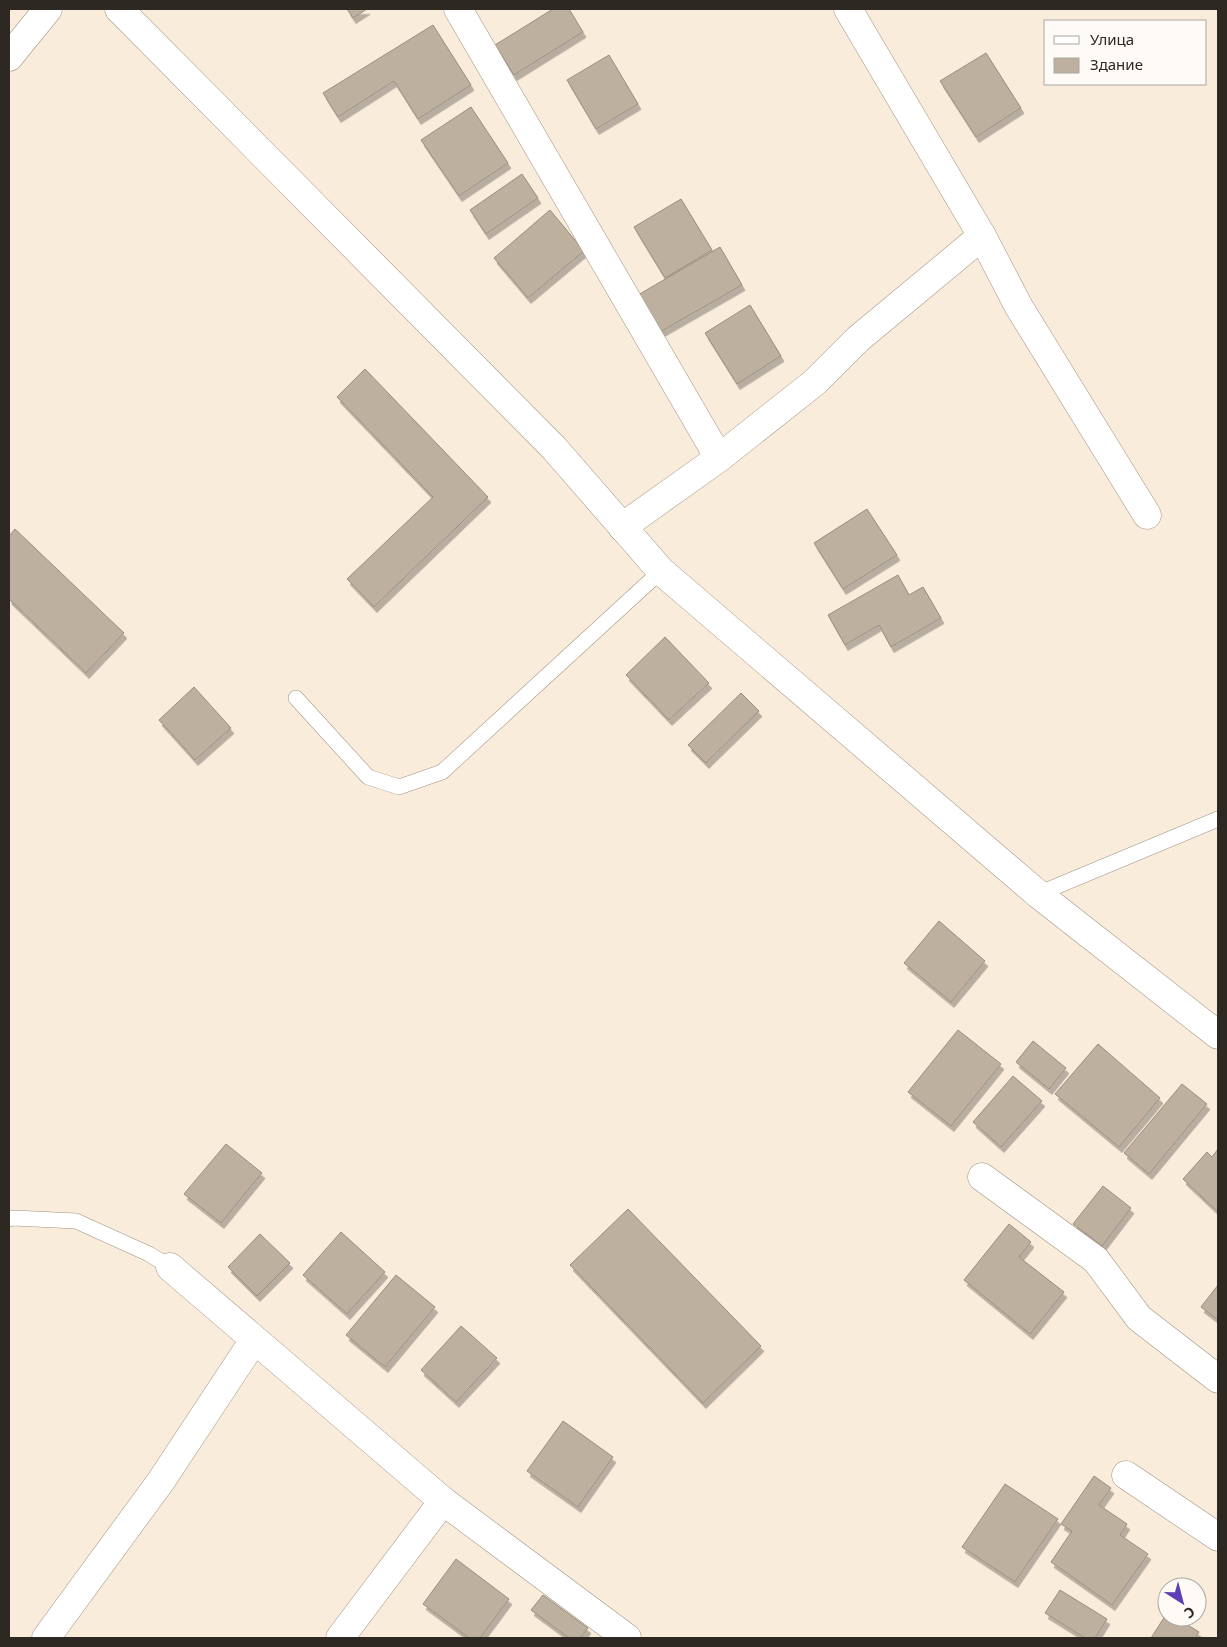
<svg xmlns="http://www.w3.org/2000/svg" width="1227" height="1647" font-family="'Noto Sans',sans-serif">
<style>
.building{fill:#beb09f;stroke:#9a8d7d;filter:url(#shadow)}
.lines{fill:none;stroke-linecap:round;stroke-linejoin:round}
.lane-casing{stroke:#a09383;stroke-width:16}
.street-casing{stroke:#a09383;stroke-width:29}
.secondary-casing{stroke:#a09383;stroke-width:29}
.lane{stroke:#fff;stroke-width:15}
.street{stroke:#fff;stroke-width:28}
.secondary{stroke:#fff;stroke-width:28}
</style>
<defs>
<filter id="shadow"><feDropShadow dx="3" dy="5.5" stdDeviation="0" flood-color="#0004"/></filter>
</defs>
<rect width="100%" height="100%" fill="#faecda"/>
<g class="building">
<path d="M347 9H367L353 18Z"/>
<path d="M553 9H569L583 32 514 75 495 45Z"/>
<path d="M433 25 471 85 418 119 394 81 338 117 323 93Z"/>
<path d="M986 53 1021 108 976 137 940 81Z"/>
<path d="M609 55 638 104 596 129 567 80Z"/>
<path d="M471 107 508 163 459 196 421 140Z"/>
<path d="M522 174 538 198 486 234 470 210Z"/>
<path d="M681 199 712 250 665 278 634 227Z"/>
<path d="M550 210 584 251 528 298 494 258Z"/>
<path d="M720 247 742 285 660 332 638 295Z"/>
<path d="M750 305 781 356 737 384 705 333Z"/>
<path d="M365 369 488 497 374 607 347 579 433 497 337 397Z"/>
<path d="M867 509 897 555 843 589 814 543Z"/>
<path d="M15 529 124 633 86 673 9 599V536Z"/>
<path d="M898 575 909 595 923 587 941 618 891 647 879 625 845 645 828 615Z"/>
<path d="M665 637 709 683 669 720 626 675Z"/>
<path d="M194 687 231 728 195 760 159 720Z"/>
<path d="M741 693 759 711 706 763 688 745Z"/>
<path d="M939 921 985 961 951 1002 904 963Z"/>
<path d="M958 1030 1001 1064 951 1126 908 1092Z"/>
<path d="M1033 1041 1066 1068 1049 1089 1016 1062Z"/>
<path d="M1098 1044 1160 1098 1119 1147 1055 1094Z"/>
<path d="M1013 1076 1042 1101 1001 1147 973 1122Z"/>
<path d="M1182 1084 1207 1104 1149 1174 1124 1153Z"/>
<path d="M226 1144 262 1173 221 1223 184 1194Z"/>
<path d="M1218 1149V1212L1183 1179 1207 1152 1212 1157Z"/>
<path d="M1103 1186 1131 1208 1102 1246 1073 1224Z"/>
<path d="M628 1209 761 1346 703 1403 570 1265Z"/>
<path d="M1009 1224 1031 1242 1019 1257 1064 1292 1030 1334 964 1280Z"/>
<path d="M341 1232 385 1272 347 1314 303 1275Z"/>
<path d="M260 1234 290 1263 257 1296 228 1267Z"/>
<path d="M396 1275 435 1307 385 1367 346 1335Z"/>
<path d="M1218 1285V1320L1201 1307Z"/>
<path d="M461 1326 497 1358 456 1402 421 1370Z"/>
<path d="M563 1421 613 1457 578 1507 527 1471Z"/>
<path d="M1094 1476 1111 1488 1099 1505 1127 1524 1120 1535 1148 1554 1112 1605 1051 1562 1072 1531 1061 1524Z"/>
<path d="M1005 1484 1058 1519 1015 1582 962 1547Z"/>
<path d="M456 1559 509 1599 480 1638H469L423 1604Z"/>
<path d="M1060 1590 1107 1619 1095 1638H1085L1045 1613Z"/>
<path d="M543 1595 588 1628 580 1638H569L531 1610Z"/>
<path d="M1167 1613V1617H1175L1199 1632 1195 1638H1151Z"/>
</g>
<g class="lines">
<defs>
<g id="lane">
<path d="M296 698 368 777 399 787 442 772 661 571"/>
<path d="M1038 894 1218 819"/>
<path d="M9 1219 14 1218 76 1221 149 1254 170 1267"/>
</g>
<g id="street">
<path d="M458 9 719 458 622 527"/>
<path d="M848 9 982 236 1019 307 1147 515"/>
<path d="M719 458 815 382 858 339 982 236"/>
<path d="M982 1177 1096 1260 1139 1318 1218 1379"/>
<path d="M170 1267 443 1501 340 1638"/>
<path d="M1126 1475 1218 1537"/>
<path d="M443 1501 627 1638"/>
<path d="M46 1638 161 1481 254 1340"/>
</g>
<g id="secondary">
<path d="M119 9 554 448 661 571 1038 894 1218 1035"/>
<path d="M9 57 48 9"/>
</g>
</defs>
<use href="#lane" class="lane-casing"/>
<use href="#street" class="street-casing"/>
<use href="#secondary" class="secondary-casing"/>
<use href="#lane" class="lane"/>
<use href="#street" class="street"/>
<use href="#secondary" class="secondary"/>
</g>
<rect width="1227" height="1647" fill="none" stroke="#2d2821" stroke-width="20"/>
<rect x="1044" y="20" width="162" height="65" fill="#fefbf7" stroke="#aaa7a1"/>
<rect x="1054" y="36" width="25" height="8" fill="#ffffff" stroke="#aaa7a1"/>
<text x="1090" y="45" font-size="15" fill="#2d2821">Улица</text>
<rect x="1054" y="58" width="25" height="15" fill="#beb09f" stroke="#aaa7a1"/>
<text x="1090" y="70" font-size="15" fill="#2d2821">Здание</text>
<g transform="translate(1182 1602) rotate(144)"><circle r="24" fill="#fefbf7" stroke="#aaa7a1"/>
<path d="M0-4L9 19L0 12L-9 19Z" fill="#5e3eb6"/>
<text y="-8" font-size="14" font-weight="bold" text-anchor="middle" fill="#2d2821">С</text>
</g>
</svg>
